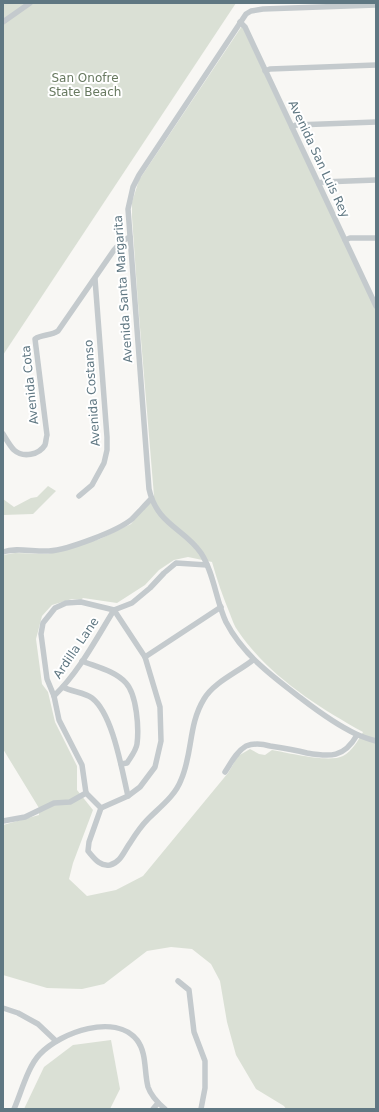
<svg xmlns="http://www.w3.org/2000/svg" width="379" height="1112" font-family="'DejaVu Sans',sans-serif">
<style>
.green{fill:#dae0d5;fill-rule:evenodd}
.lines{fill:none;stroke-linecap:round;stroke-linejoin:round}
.minor{stroke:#c4cacd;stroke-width:5.5}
.labels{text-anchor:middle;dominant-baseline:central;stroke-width:4;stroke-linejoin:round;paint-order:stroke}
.park-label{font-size:12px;fill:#67795f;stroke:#fff}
.street-label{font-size:12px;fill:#5f7782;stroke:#fff}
</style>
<rect width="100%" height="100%" fill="#f8f7f4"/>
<g class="green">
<path d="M3 3H236L3 355Z"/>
<path d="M242 26 376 310V1109H286L284 1106 256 1089 236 1055 227 1022 220 981 211 964 192 949 171 947 147 951 104 984 82 989 47 988 3 975V825L39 815V808L3 749V555L15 553 48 554 100 539 131 524 154 496 138 303 132 217V202L139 180ZM188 557 212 562C217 580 223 597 230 614 232 619 234 626 238 631 268 675 316 706 363 732 358 741 352 751 343 756 329 763 289 753 272 750L265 755 259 754 250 749 238 756 228 773 143 876 116 890 87 896 69 879 73 863 93 810 77 790V766L55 722 48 692 42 684 36 639 42 616 52 605 72 599 81 600 83 598 117 603 145 585 159 570 174 560Z"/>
<path d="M48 486 56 491 33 514 3 515V499L14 507 31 498 37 497Z"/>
<path d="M111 1040 120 1089 110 1109H24L44 1067 73 1045Z"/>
</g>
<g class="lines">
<g class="minor">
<path d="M376 5 263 9 251 11 246 14 139 175 133 187 128 209 149 489C157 525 184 528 201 553 214 573 216 601 226 622 243 655 273 677 302 699 319 712 337 725 356 734 362 737 369 739 376 741"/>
<path d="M3 22 30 3"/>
<path d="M240 22 245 27 376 306"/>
<path d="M265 71 270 69 376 65"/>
<path d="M292 127 296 125 376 122"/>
<path d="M319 184 322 182 376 180"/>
<path d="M345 240 350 238H376"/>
<path d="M3 434C6 439 10 446 14 450 23 458 39 455 45 445 46 442 46 438 47 435L35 339C42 334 51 336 58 331L114 250 122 241 130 237"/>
<path d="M79 496 92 485 104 463 107 450V437L95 279"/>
<path d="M3 552C16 547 34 552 49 551 67 550 118 531 132 519 138 513 145 505 151 499"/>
<path d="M145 657 221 607"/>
<path d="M82 661C97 667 115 671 126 683 137 695 139 729 137 744 136 751 130 758 127 763L121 764"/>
<path d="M63 687C72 692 84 692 92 698 113 714 122 771 128 796"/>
<path d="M54 696C79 672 96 639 114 610"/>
<path d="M225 772C231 763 236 752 246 746 254 743 263 744 270 746 283 748 295 750 307 753 330 757 344 758 357 735"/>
<path d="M86 793 82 765 59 720 54 696 47 679 41 634 43 623 55 608 66 603 81 602 114 610 132 603 150 588 164 573 176 563 207 565"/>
<path d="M86 793 101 808 128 796 140 787 155 767 161 741 160 707 145 657 114 610"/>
<path d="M101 808 89 842 88 851C94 858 100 867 110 865 121 862 124 851 130 843 135 835 141 826 148 819 160 807 175 796 181 780 193 753 188 725 204 699 214 682 238 672 253 660"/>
<path d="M3 821 25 817 54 803 70 802 86 793"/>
<path d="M178 981 189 990 194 1032 205 1061V1088L201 1109"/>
<path d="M3 1008 18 1013 38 1024 56 1041"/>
<path d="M14 1109C21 1093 28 1066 40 1054 61 1032 115 1013 137 1040 147 1053 144 1072 148 1087 151 1096 158 1103 165 1109"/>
<path d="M153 1109 158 1103"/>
</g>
</g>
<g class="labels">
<g class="park-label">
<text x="85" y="78">San Onofre<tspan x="85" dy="14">State Beach</tspan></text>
</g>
<g class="street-label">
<text transform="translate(319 159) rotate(65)">Avenida San Luis Rey</text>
<text transform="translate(123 289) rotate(-94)">Avenida Santa Margarita</text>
<text transform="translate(30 385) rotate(-96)">Avenida Cota</text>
<text transform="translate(92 393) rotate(-94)">Avenida Costanso</text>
<text transform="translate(76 648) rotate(-56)">Ardilla Lane</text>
</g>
</g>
<rect width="379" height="1112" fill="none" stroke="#5f7782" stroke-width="8"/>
</svg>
